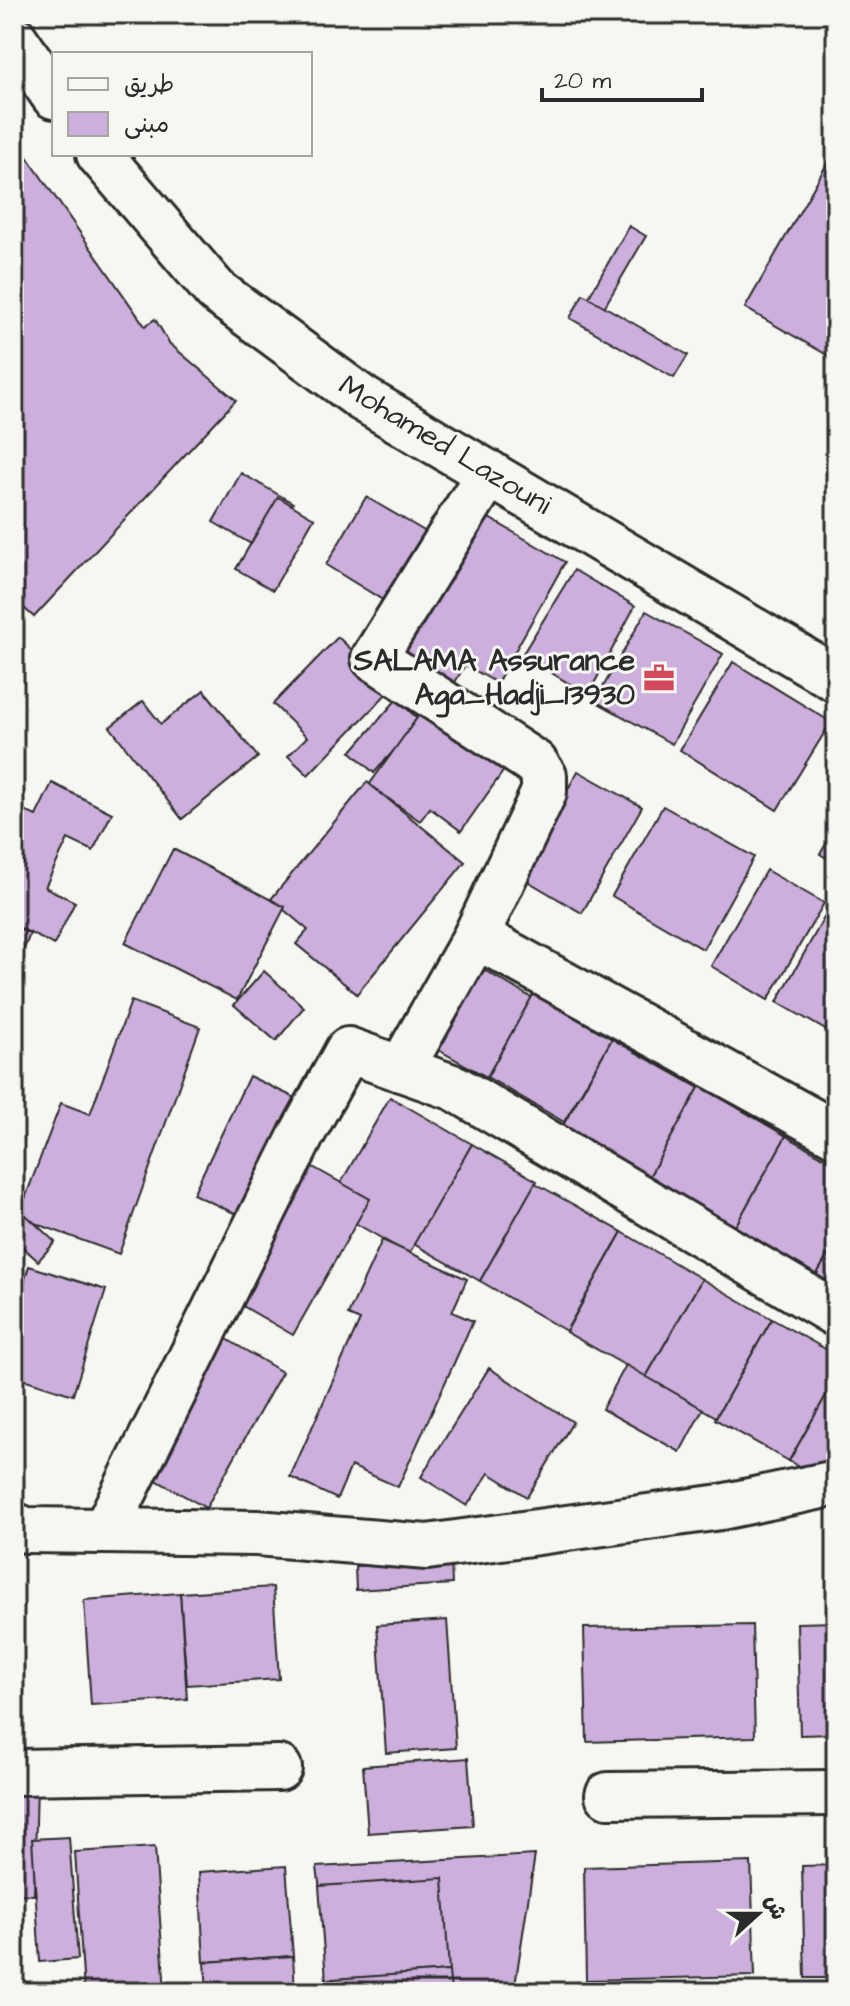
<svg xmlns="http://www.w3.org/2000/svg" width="850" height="2006" font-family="'Architects Daughter','Playpen Sans Arabic',sans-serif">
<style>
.building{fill:#ccafdc;stroke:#2b2b2b;stroke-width:2}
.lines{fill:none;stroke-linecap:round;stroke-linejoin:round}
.minor-casing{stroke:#2b2b2b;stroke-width:50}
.secondary-casing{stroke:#2b2b2b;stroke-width:50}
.minor{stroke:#f6f6f2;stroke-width:44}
.secondary{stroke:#f6f6f2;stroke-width:44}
.labels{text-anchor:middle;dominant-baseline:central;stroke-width:6;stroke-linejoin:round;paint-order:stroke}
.street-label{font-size:30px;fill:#2b2b2b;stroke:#f6f6f2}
.poi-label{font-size:30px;font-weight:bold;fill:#2b2b2b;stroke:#f6f6f2;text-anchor:end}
</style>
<rect width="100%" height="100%" fill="#f6f6f2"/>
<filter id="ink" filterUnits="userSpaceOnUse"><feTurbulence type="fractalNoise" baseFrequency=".0125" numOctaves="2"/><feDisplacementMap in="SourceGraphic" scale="16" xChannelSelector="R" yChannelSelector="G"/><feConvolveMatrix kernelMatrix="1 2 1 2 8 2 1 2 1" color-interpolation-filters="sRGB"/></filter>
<g filter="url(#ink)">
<g class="building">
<path d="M14 138 145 326 155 319 169 343 236 400 34 617 14 599Z"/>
<path d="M836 148V360L745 308Z"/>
<path d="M629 226 646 236 602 311 586 302Z"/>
<path d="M583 294 688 355 674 378 570 318Z"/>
<path d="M241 473 293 503 265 552 213 522Z"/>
<path d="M278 497 314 518 273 590 236 569Z"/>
<path d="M366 497 433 536 391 605 326 565Z"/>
<path d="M475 510 565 562 497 683 465 665 450 691 391 658Z"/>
<path d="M574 570 635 606 588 695 522 655Z"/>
<path d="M646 611 723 654 672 744 595 701Z"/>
<path d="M338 637 392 688 308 775 288 756 307 737 273 704Z"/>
<path d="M733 662 831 722 777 810 680 750Z"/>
<path d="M204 690 258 757 182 819 110 727 143 701 161 724Z"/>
<path d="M397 699 420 721 374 773 351 752Z"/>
<path d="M427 704 509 763 461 831 430 808 420 821 369 785Z"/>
<path d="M578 771 642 807 582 913 519 876Z"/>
<path d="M367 782 465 862 357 994 296 944 308 930 271 899Z"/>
<path d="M52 783 112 813 93 851 68 839 45 887 75 902 54 945 14 925V806L36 816Z"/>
<path d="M663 806 754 857 703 949 612 896Z"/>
<path d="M836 828V864L820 854Z"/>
<path d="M173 849 285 907 237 1000 125 943Z"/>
<path d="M766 870 824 903 768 1000 711 966Z"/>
<path d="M830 907 836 910V1036L777 1002Z"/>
<path d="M14 927 30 934 14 974Z"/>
<path d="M472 963 532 998 487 1077 426 1043Z"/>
<path d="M264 971 304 1007 276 1041 234 1005Z"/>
<path d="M534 993 612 1039 564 1122 487 1077Z"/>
<path d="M131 1001 200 1027 119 1254 18 1217 61 1103 90 1114Z"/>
<path d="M612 1039 699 1088 649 1177 562 1127Z"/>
<path d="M249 1076 306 1103 251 1221 193 1194Z"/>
<path d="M700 1086 786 1136 736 1226 649 1177Z"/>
<path d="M390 1097 472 1144 409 1254 327 1207Z"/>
<path d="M786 1136 836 1164V1241L813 1281 731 1234Z"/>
<path d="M472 1144 537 1181 480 1281 414 1244Z"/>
<path d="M311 1166 370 1199 293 1335 234 1301Z"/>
<path d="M535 1183 622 1232 566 1331 480 1281Z"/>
<path d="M26 1215 55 1242 38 1261 14 1239V1228Z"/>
<path d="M622 1232 702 1279 646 1377 566 1332Z"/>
<path d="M382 1240 467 1279 452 1312 473 1321 398 1487 351 1466 337 1499 290 1477 360 1320 348 1315Z"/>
<path d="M836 1241V1294L813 1281Z"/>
<path d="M29 1266 106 1290 73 1395 14 1376V1314Z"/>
<path d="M702 1279 772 1319 716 1417 646 1377Z"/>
<path d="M772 1319 836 1355V1378L789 1461 715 1419Z"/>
<path d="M220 1335 282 1372 206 1508 142 1472Z"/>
<path d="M626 1365 703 1409 680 1452 602 1409Z"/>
<path d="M489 1368 573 1422 527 1497 489 1473 467 1506 421 1477Z"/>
<path d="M836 1378V1453L821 1480 789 1461Z"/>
<path d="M451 1560 452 1584 356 1590 355 1566Z"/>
<path d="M273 1587 279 1679 187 1685 180 1593Z"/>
<path d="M180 1593 187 1699 91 1705 84 1600Z"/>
<path d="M447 1620 456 1748 386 1753 377 1625Z"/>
<path d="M836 1622V1734L800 1735 797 1623Z"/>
<path d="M752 1625 755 1737 587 1742 584 1628Z"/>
<path d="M14 1645 20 1739H14Z"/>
<path d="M468 1758 473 1826 368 1833 363 1766Z"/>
<path d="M14 1785H37L34 1895 14 1894Z"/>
<path d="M69 1837 78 1959 40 1962 32 1839Z"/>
<path d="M155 1847 165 1992H84L75 1852Z"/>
<path d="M535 1855 514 1992H333L317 1867Z"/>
<path d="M751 1862 755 1976 586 1980 584 1867Z"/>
<path d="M836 1865V1978H805L802 1866Z"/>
<path d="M286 1866 293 1956 204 1962 199 1872Z"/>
<path d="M443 1878 449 1971 326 1980 319 1886Z"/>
<path d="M293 1956 295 1991 207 1992 205 1962Z"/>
<path d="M449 1971 451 1992H334L333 1979Z"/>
</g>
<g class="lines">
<defs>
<g id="minor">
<path d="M476 936 836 1134"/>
<path d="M401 1069 476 936 544 792V776L535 763 374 658 489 473"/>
<path d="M14 1525 26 1530 257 1533 427 1547 721 1507 836 1483"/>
<path d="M105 1531 302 1134 348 1050 455 1088 836 1314"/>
<path d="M14 1772 279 1768"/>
<path d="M608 1795 836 1793"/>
</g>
<g id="secondary">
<path d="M14 38 54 96"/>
<path d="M99 154 216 291 363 399 836 679"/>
</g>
</defs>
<use href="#minor" class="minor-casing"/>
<use href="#secondary" class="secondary-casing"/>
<use href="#minor" class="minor"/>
<use href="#secondary" class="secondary"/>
</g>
</g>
<defs>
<symbol id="office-bare" viewBox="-9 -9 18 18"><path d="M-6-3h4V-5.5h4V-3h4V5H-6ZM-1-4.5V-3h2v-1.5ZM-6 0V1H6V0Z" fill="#d1495b" stroke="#f6f6f2" stroke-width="2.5" paint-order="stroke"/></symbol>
</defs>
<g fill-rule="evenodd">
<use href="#office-bare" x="637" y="656" width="44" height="44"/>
</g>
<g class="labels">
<g class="street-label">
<text transform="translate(445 445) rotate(31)">Mohamed Lazouni</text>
</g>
<g class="poi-label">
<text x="635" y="661">SALAMA Assurance<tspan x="635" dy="34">Aga_Hadji_13930</tspan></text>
</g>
</g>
<rect width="850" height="2006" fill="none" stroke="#f6f6f2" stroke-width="48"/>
<rect x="24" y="24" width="802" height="1958" fill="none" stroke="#2b2b2b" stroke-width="3" filter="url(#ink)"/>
<rect x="52" y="52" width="260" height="104" fill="#f6f6f2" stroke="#a5a5a2" stroke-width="2"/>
<rect x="68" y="78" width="40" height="12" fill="#f6f6f2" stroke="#a5a5a2" stroke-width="2"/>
<text x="124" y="92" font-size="24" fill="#2b2b2b">طريق</text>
<rect x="68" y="112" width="40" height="24" fill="#ccafdc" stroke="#a5a5a2" stroke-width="2"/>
<text x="124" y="132" font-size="24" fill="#2b2b2b">مبنى</text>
<g transform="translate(758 1914) rotate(69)" stroke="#f6f6f2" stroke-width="6" paint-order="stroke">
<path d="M0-6L14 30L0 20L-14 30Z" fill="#2b2b2b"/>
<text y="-12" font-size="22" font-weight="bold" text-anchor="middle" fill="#2b2b2b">ش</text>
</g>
<path d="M542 88v12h160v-12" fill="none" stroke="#2b2b2b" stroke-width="4"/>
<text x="554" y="88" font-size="24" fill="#2b2b2b" stroke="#f6f6f2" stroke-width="6" paint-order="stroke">20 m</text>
</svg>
